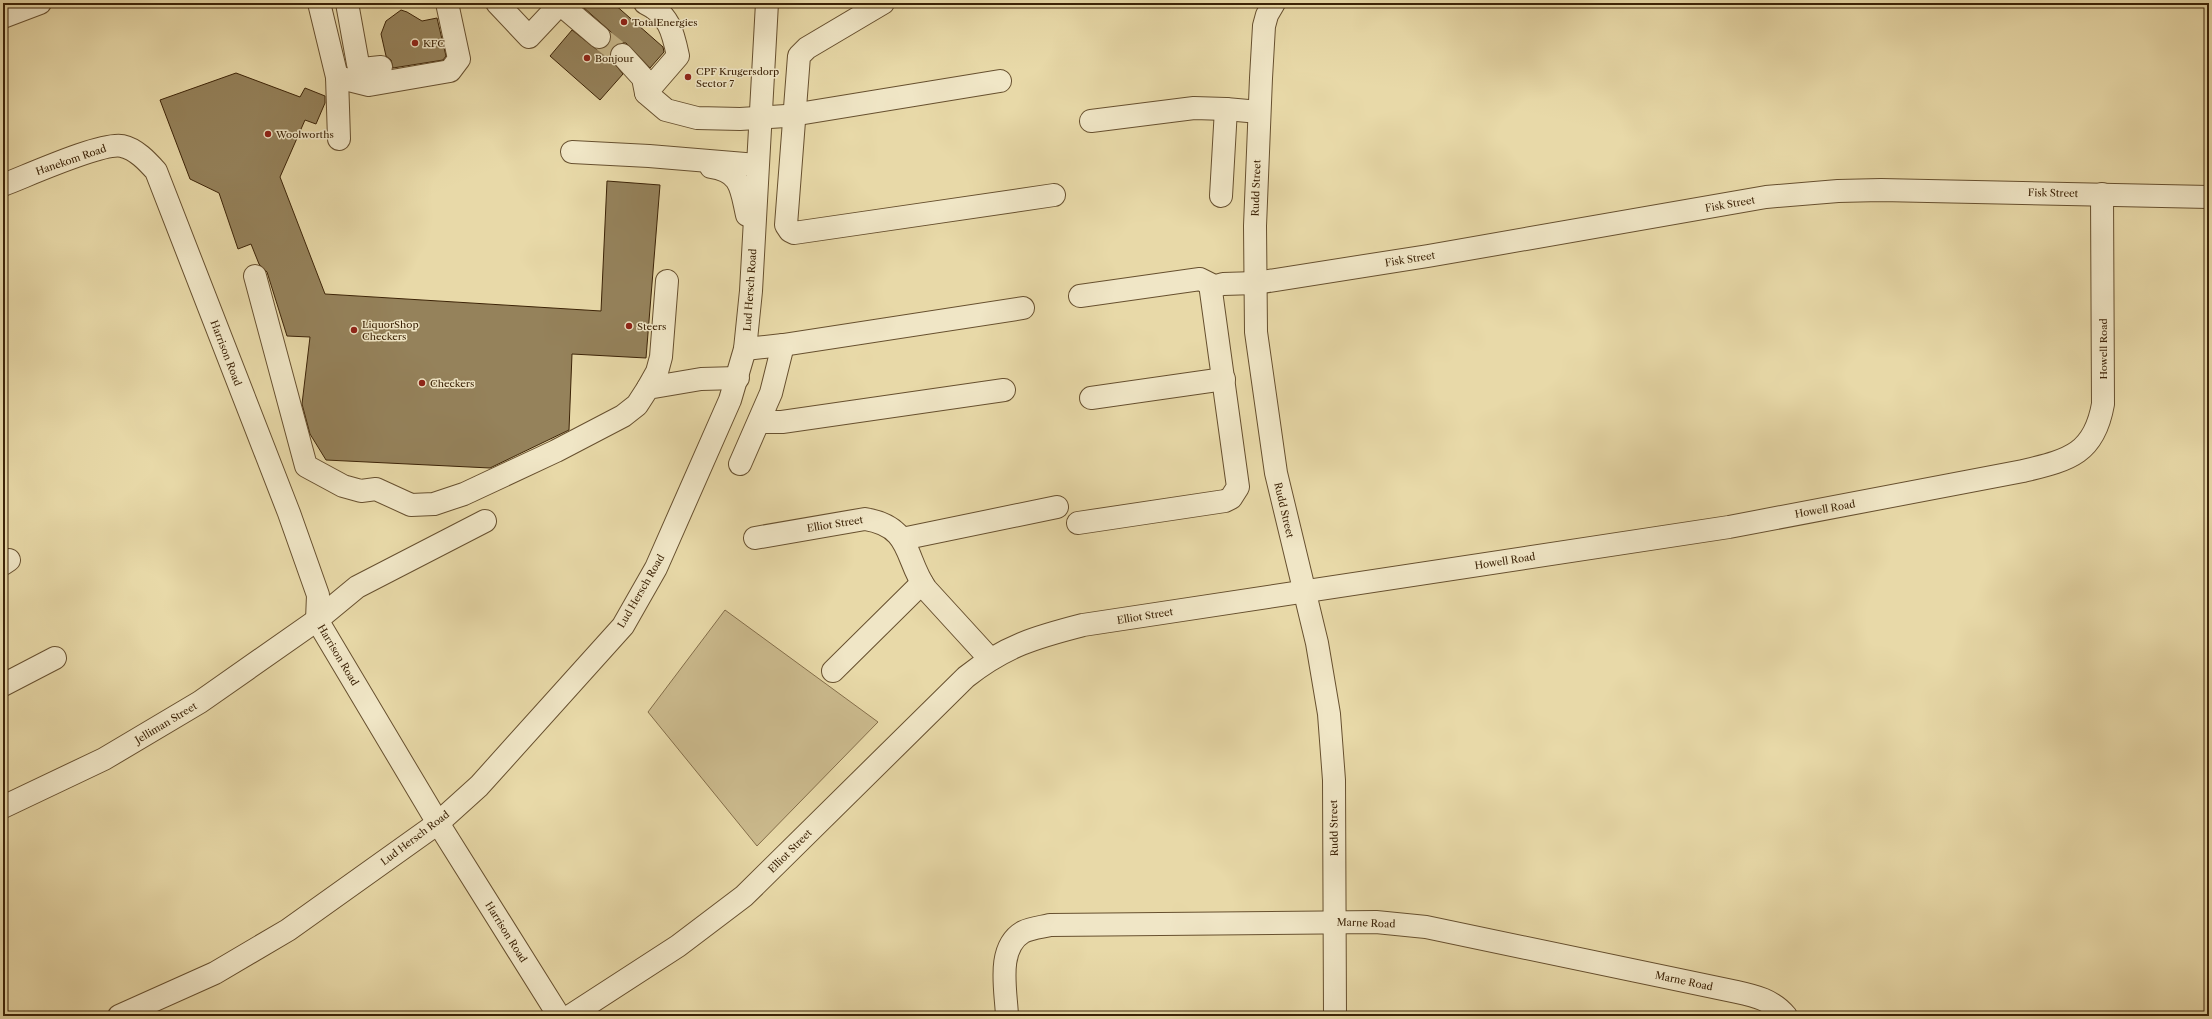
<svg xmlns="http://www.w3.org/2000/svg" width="2212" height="1019" font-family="'Libre Caslon Text',serif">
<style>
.green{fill:#cbba8d;stroke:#846e4a}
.building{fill:#95825b;stroke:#3c2307}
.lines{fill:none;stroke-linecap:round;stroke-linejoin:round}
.minor-tunnel{stroke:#c6b588;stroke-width:22;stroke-dasharray:22 11;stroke-linecap:butt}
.minor-casing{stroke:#67502f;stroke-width:24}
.minor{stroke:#f0e6c6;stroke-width:22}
.poi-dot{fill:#8f2418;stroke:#f0e6c6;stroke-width:1.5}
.labels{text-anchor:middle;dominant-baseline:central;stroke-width:3;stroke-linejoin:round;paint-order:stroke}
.poi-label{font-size:10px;fill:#3c2307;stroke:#f0e6c6;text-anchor:start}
.street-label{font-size:10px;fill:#3c2307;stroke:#f0e6c6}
</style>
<rect width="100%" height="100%" fill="#e8d9a8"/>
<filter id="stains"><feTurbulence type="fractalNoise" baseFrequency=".005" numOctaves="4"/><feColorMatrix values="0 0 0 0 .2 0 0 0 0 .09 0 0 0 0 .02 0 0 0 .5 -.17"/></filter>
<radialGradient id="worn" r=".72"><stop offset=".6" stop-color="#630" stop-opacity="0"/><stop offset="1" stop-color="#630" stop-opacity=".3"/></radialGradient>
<path class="green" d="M725 610 878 722 757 846 648 712Z"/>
<g class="building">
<path d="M587 3H613L663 47 664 52 650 68 626 43H620L614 46 610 51V58L623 74 600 100 550 56 572 30 596 49H603L609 45 611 39V32L583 7Z"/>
<path d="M401 10 407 12 422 21 437 18 446 56 443 60 393 68 391 60 386 56 381 34 386 21Z"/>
<path d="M236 73 300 97 305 88 325 96V103L316 124 305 120 280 177 325 294 601 311 607 181 660 185 646 358 572 354 569 430 490 468 326 460 310 434 302 404 310 337 287 336 267 272 259 264 251 244 238 249 219 193 190 179 160 100Z"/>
</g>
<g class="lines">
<path class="minor-tunnel" d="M599 37 622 55"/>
<defs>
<g id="minor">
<path d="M319 3 337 77 339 139"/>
<path d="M347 3 358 64 362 69 381 67"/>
<path d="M497 3 529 37 560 4"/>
<path d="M559 3 599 37"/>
<path d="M645 3C669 14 673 32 678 56L646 93"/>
<path d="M883 3 807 48 799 56 786 225 790 231 794 233 1054 195"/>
<path d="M1274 3 1267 15 1264 26 1261 78 1255 226 1256 332 1276 473 1317 643 1329 714 1334 780 1335 1016"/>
<path d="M3 17 40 3"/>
<path d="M622 55 643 78 646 93 666 110 697 118 740 119 786 116 1000 81"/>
<path d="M337 77 369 85 450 71 459 59 447 3"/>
<path d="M1091 121 1194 108 1226 109 1259 112"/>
<path d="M572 152 649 156 757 165"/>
<path d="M711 167C742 172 741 189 747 215"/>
<path d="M3 185C27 176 101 142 122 146 136 149 147 161 156 171L289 513 318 595 317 620 438 823 559 1016"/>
<path d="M1221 196 1226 109"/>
<path d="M255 276 306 466 343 486 361 491 376 489 411 505 434 504 464 494 556 451 623 416 637 405 648 388 701 379 738 378"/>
<path d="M1212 287 1223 284 1256 283 1428 256 1766 197 1838 191 1881 190 2209 197"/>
<path d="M745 349 783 345 1023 308"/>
<path d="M648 388 657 372 661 357 667 281"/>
<path d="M1091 398 1224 379"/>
<path d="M760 422H782L1004 390"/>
<path d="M740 464 771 393 783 345"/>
<path d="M1078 523 1225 501 1231 498 1238 487 1210 284 1200 279 1080 296"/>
<path d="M755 538 865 519C913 527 904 558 926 589L990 659"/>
<path d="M902 539 1057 507"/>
<path d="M3 564 9 560"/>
<path d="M833 671 922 583"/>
<path d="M3 685 55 658"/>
<path d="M3 807 104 759 200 702 317 620 357 587 485 521"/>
<path d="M119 1016 215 973 288 930 438 823 479 786 623 626 656 568 730 400 745 349 751 291 767 3"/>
<path d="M570 1016 678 946 744 896 966 677C1005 646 1036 637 1083 625L1729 527 2023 471C2068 460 2094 455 2103 404L2102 194"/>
<path d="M1007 1016C1006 990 996 948 1023 932 1031 928 1042 927 1050 925L1376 922 1426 927 1737 992C1755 996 1773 1000 1786 1016"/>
</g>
</defs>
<use href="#minor" class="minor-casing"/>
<use href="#minor" class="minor"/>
</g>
<g class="poi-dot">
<circle cx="624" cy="22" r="4"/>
<circle cx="415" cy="43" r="4"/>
<circle cx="587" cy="58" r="4"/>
<circle cx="688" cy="77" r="4"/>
<circle cx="268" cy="134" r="4"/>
<circle cx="629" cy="326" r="4"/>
<circle cx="354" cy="330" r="4"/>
<circle cx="422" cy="383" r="4"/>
</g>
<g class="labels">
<g class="poi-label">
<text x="632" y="22">TotalEnergies</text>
<text x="423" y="43">KFC</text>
<text x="595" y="58">Bonjour</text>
<text x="696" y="71">CPF Krugersdorp<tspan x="696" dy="12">Sector 7</tspan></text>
<text x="276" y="134">Woolworths</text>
<text x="362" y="324">LiquorShop<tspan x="362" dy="12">Checkers</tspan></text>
<text x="637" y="326">Steers</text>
<text x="430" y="383">Checkers</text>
</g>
<g class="street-label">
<text transform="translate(71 160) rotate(-19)">Hanekom Road</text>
<text transform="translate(1256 188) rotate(-88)">Rudd Street</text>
<text transform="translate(2053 193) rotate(1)">Fisk Street</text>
<text transform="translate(1730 204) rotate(-10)">Fisk Street</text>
<text transform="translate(1410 259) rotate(-9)">Fisk Street</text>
<text transform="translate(750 290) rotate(-86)">Lud Hersch Road</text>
<text transform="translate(2103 349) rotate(-90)">Howell Road</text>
<text transform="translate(226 353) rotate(69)">Harrison Road</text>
<text transform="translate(1825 509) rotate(-10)">Howell Road</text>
<text transform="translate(1284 510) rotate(77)">Rudd Street</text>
<text transform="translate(835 524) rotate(-9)">Elliot Street</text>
<text transform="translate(1505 561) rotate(-9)">Howell Road</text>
<text transform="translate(641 591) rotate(-60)">Lud Hersch Road</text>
<text transform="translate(1145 616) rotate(-9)">Elliot Street</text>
<text transform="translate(338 655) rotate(59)">Harrison Road</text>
<text transform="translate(166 723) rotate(-31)">Jelliman Street</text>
<text transform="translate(1334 828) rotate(-91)">Rudd Street</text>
<text transform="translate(415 838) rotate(-37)">Lud Hersch Road</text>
<text transform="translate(790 851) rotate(-45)">Elliot Street</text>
<text transform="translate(1366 923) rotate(2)">Marne Road</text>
<text transform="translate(506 932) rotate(58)">Harrison Road</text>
<text transform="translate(1684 981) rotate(12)">Marne Road</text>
</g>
</g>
<rect width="2212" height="1019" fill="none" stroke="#e8d9a8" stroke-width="16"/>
<rect x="4" y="4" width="2204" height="1011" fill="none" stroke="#3c2307" stroke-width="2"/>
<rect x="8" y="8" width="2196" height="1003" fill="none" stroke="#3c2307"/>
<rect width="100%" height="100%" filter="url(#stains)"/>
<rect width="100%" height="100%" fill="url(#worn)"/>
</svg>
